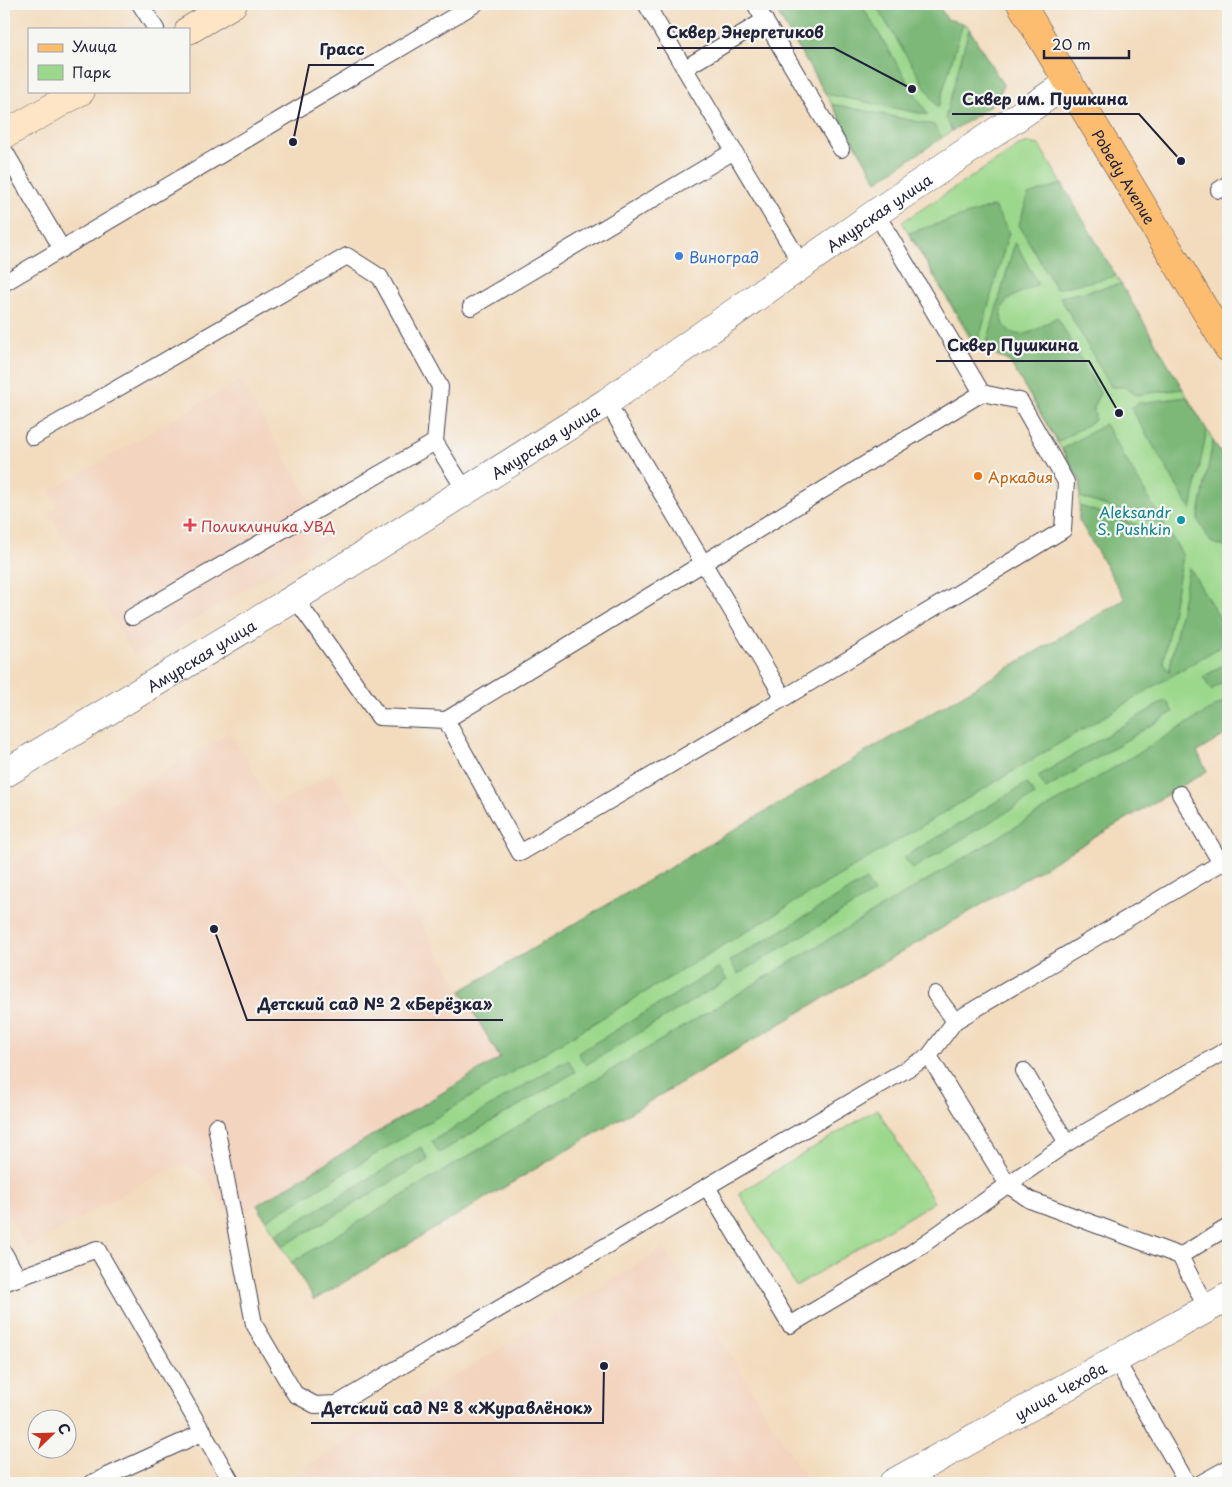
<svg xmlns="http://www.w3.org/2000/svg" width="1232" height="1487" font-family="'Playpen Sans',sans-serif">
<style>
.built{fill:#f3d4bf}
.green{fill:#9cd88c;stroke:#5f7d64}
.forest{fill:#7db878;stroke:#506d5a}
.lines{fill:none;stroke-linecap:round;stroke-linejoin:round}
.lane-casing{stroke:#413e4f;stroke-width:18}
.street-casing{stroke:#413e4f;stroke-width:29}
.secondary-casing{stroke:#413e4f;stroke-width:29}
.primary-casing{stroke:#413e4f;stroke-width:29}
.lane{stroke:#fff;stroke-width:16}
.street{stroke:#fff;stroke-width:28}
.secondary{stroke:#fee5c5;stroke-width:28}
.primary{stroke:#fcbd6f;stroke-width:28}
.shop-dot{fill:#3f7fe0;stroke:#f6f6f2;stroke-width:2}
.food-dot{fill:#e8710a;stroke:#f6f6f2;stroke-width:2}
.culture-dot{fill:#0f9aa8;stroke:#f6f6f2;stroke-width:2}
.health-dot{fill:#e0444e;stroke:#f6f6f2;stroke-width:2}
.labels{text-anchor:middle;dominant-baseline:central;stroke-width:4.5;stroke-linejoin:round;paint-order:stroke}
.street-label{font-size:15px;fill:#22223b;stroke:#f6f6f2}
.shop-label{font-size:15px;fill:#366cbe;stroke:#f6f6f2;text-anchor:start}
.food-label{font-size:15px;fill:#c56008;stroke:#f6f6f2;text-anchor:start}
.culture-label{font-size:15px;fill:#0d838f;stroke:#f6f6f2;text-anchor:end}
.health-label{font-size:15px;fill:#be3a42;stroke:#f6f6f2;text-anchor:start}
.leader{fill:none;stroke:#22223b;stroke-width:2}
.callout-dot{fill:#22223b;stroke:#f6f6f2;stroke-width:2}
.callout-label{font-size:16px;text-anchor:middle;font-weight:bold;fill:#22223b;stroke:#f6f6f2;stroke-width:4.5;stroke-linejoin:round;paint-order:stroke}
</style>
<rect width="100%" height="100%" fill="#f6f6f2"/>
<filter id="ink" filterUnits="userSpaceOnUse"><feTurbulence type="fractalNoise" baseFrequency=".02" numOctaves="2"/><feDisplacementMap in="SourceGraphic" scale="10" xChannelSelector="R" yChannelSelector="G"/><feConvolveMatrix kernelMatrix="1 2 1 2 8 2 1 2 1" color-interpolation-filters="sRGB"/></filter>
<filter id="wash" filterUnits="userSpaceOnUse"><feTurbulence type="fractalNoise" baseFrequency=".0096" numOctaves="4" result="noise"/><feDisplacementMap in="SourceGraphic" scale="20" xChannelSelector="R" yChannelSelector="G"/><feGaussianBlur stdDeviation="1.12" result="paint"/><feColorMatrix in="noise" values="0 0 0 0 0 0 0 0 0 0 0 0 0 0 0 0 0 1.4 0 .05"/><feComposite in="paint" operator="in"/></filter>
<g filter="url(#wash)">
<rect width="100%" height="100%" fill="#f3dcbe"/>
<g class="built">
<path d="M240 380 332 537 134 656 49 513 58 507 49 492Z"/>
<path d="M230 732 274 806 333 772 500 1057 247 1211 225 1210 206 1178 186 1164 159 1174 27 1248 4 1208V868Z"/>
<path d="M664 1248 809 1483H279Z"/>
</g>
<g class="green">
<path d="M772 4H937L947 19 967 25 1003 85 1000 95 992 104 877 181Z"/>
<path d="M1029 143 1039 145 1228 466V733L1197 752 1207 771 314 1300 257 1205 500 1058 461 991 1125 599 1079 520 1080 481 1010 362 974 345 902 222 1019 146Z"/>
<path d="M877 1109 934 1202 796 1286 739 1193Z"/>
</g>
<g class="forest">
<path d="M791 4H861L928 115 826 94 777 12Z"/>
<path d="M875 4H937L947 19 963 23 938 108Z"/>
<path d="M969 29 1003 85C996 108 971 118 952 131L945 118Z"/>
<path d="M832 104 934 125 942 138 877 181Z"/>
<path d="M1062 184 1116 276 1056 289 1019 225 1028 195Z"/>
<path d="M994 206 1009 232 977 346 909 233Z"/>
<path d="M1015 242 1038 284C1029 289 1015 294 1007 301 993 315 1007 339 1026 334 1036 331 1048 322 1057 317L1100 393 1094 405 1095 420 1058 442 1010 362 985 350Z"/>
<path d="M1121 284 1183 389 1136 395 1125 387H1111L1060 297Z"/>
<path d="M1187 397 1207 430 1191 510 1131 408 1139 403Z"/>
<path d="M1105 424 1165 526 1080 497 1081 481 1062 449Z"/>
<path d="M1213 441 1228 466V548L1211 542 1198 520Z"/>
<path d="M1080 506 1172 537 1183 556 1163 662 1169 672 1189 567 1228 632V642L266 1220 257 1205 500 1058 461 991 1125 599 1079 520Z"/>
<path d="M1228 662V679L1211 690 1203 677Z"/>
<path d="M1228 699V733L1197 752 1207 771 314 1300 292 1262Z"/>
<path d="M1166 700 1173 712 1046 789 1038 776Z"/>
<path d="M1027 783 1035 795 912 869 904 857Z"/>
<path d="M866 880 874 893 738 974 730 961Z"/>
<path d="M719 968 727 980 586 1065 578 1053Z"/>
<path d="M568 1059 575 1072 439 1153 432 1141Z"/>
<path d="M421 1147 428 1160 282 1247 275 1235Z"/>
</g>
</g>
<g filter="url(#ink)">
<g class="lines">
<defs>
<g id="lane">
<path d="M140 4 156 29"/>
<path d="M646 4 802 265"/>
<path d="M755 4 841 149"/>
<path d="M685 68 765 20"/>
<path d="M4 150 62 249"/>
<path d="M1219 190 1228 184"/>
<path d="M876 213 982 393"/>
<path d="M4 283 475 4"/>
<path d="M471 307 734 151"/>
<path d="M607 402 784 698"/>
<path d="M33 437 347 256 380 277 440 387 435 442 465 490"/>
<path d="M295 598 379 717 446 720 520 853 784 698 1063 530 1066 482 1020 401 982 393 446 720"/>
<path d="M132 617 435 442"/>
<path d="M935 994 955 1021"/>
<path d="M929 1056 1008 1185 1030 1200 1180 1256 1207 1309"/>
<path d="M1024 1071 1067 1143"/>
<path d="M216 1126 254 1324 295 1394 315 1405 337 1404 929 1056 955 1021 1221 863 1180 794"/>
<path d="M707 1187 790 1325 911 1253 1067 1143 1228 1049"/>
<path d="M4 1253 18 1278"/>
<path d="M1180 1256 1228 1227"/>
<path d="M4 1283 97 1249 232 1483"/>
<path d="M1116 1360 1187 1483"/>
<path d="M92 1483 204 1432"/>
<path d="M1201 1483 1228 1468"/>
</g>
<g id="street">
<path id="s1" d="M4 774 295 598 607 402 876 213 1069 82"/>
<path id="s2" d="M893 1483 1228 1297"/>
</g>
<g id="secondary">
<path d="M189 30 233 4"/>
<path d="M4 135 81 91"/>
</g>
<g id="primary">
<path id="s3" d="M1021 4 1228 348"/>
</g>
</defs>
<use href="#lane" class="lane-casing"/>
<use href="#street" class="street-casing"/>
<use href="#secondary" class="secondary-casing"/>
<use href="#primary" class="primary-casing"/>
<use href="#lane" class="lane"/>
<use href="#street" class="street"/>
<use href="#secondary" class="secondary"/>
<use href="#primary" class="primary"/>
</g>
</g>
<circle class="shop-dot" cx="679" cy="256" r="5"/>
<circle class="food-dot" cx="978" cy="476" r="5"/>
<circle class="culture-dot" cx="1181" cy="520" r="5"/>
<path class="health-dot" d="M187.5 517.5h5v5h5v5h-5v5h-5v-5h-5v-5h5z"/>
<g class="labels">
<g class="street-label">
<text stroke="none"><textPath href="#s3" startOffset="201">Pobedy Avenue</textPath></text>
<text stroke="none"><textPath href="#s1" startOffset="1040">Амурская улица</textPath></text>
<text stroke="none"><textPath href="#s1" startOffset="635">Амурская улица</textPath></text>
<text stroke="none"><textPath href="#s1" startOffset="230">Амурская улица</textPath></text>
<text stroke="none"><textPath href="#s2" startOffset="191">улица Чехова</textPath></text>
</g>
<g class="shop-label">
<text x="689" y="256">Виноград</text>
</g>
<g class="food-label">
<text x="988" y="476">Аркадия</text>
</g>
<g class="culture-label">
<text x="1171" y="511">Aleksandr<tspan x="1171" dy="17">S. Pushkin</tspan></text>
</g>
<g class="health-label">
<text x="201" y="525">Поликлиника УВД</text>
</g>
</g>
<path class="leader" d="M912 89L834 48H657M293 142L309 65H374M1181 161L1139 114H952M1119 413L1089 361H936M214 929L247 1020H503M604 1366L603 1423H311"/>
<g class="callout-dot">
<circle cx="912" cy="89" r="5"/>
<circle cx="293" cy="142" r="5"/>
<circle cx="1181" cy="161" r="5"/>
<circle cx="1119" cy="413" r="5"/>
<circle cx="214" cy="929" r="5"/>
<circle cx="604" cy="1366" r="5"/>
</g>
<g class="callout-label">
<text x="745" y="38">Сквер Энергетиков</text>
<text x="342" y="55">Грасс</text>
<text x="1045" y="105">Сквер им. Пушкина</text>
<text x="1013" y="351">Сквер Пушкина</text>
<text x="375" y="1010">Детский сад № 2 «Берёзка»</text>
<text x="457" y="1414">Детский сад № 8 «Журавлёнок»</text>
</g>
<rect width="1232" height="1487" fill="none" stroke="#f6f6f2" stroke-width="20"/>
<rect x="28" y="28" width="162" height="65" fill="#f6f6f2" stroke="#a1a1a9"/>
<rect x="38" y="44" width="25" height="8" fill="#fcbd6f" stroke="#a1a1a9"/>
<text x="72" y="52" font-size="15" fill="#22223b">Улица</text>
<rect x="38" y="65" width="25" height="15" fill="#9cd88c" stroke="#a1a1a9"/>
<text x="72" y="78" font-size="15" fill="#22223b">Парк</text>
<g transform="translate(52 1434) rotate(67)"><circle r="24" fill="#f6f6f2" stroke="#a1a1a9"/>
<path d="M0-4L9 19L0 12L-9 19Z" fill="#c8321e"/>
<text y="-8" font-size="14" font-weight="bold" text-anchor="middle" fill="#22223b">С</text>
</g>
<path d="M1044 50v8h85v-8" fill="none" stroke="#22223b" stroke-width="2.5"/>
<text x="1052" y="50" font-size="15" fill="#22223b" stroke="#f6f6f2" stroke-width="4" paint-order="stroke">20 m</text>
</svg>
